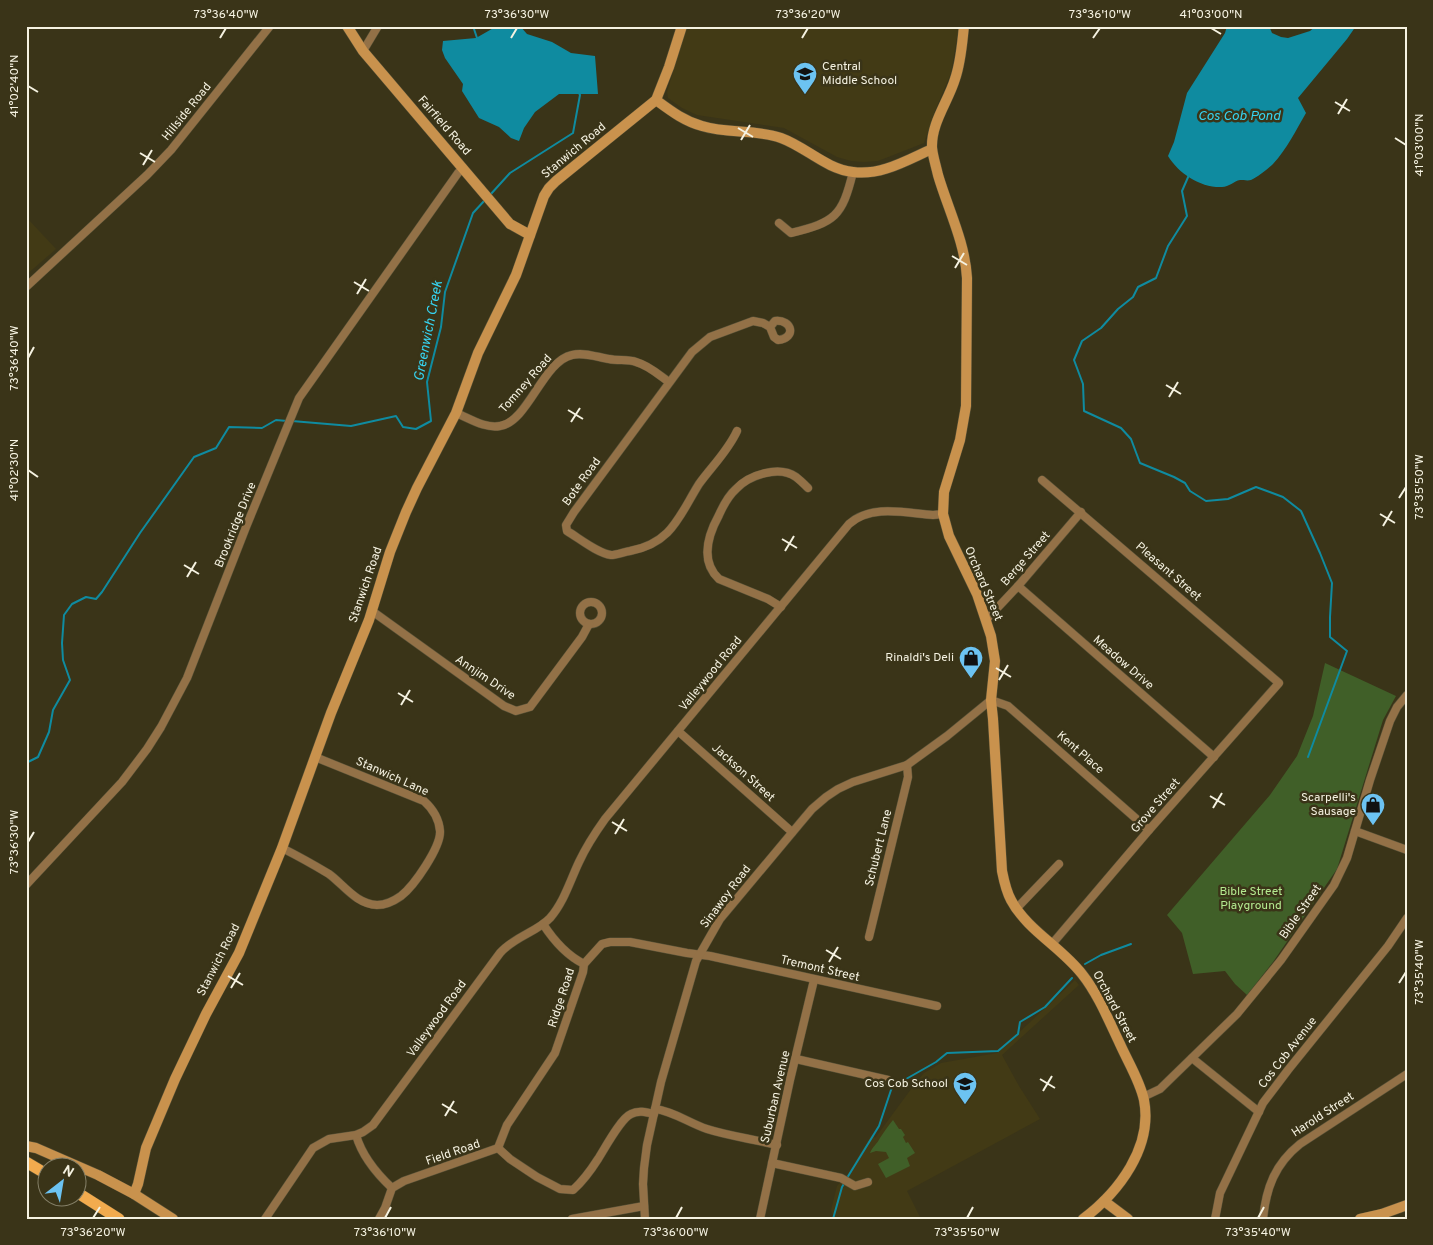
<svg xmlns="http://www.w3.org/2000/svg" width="1433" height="1245" font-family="Overpass,sans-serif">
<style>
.built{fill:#423a15}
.green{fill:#405f28}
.water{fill:#0f8ba0}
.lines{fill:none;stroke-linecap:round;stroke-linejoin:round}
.stream{stroke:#0f8ba0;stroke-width:2}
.street-casing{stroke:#585238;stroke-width:9}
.secondary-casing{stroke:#585238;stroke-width:11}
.primary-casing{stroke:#585238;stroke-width:12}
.street{stroke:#937147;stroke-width:8}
.secondary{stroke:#c9924d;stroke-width:10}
.primary{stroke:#f2ab4e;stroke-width:11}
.ticks{fill:none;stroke:#f5f2e1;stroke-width:2}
.labels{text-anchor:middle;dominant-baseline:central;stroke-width:5;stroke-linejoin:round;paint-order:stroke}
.poi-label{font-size:12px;fill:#f5f2e1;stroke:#3a3418;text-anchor:end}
.street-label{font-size:12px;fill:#f5f2e1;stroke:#3a3418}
.park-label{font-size:12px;fill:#b4ea90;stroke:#3a3418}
.water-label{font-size:14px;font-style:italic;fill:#36d4f1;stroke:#3a3418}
.neatline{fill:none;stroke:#f5f2e1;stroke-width:2}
.ticks-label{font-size:12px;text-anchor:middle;fill:#f5f2e1}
</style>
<rect width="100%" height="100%" fill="#3a3418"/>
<g class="built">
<path d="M687 26H959L951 73 935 111 924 143 878 161 864 162 851 161 837 157 784 128 697 115 682 108 668 98 667 92Z"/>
<path d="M26 217 56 249 26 275Z"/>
<path d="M1075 980 1079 985 1002 1055 1019 1086 1040 1119 907 1191 921 1219H834L831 1210 837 1186 847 1175 872 1134 875 1138 917 1081 924 1073 941 1063 997 1053Z"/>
</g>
<g class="green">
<path d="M1325 663 1396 696 1383 720 1337 869 1273 962 1247 995 1235 984 1225 971 1193 974 1182 933 1167 915 1270 795 1297 756 1313 716Z"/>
<path d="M893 1120 899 1129H901L905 1135 903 1137 906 1143 908 1142 915 1153 907 1158 910 1166 886 1178 878 1164 889 1158 886 1152 876 1151 870 1153C873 1146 877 1144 880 1138 884 1132 888 1126 893 1120Z"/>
</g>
<g class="water">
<path d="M497 26H520L527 34 552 42 571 53 595 56 598 94H559L535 112 524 128 519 141 511 138 499 127 479 118 462 91 463 84 445 58 442 50 443 41 476 38Z"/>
<path d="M1227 26H1269L1272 33 1281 37 1288 38 1310 31 1316 26H1356L1347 39 1298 98 1306 113C1296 130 1287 149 1273 164 1269 168 1256 178 1251 180 1248 181 1243 180 1240 180 1234 181 1229 187 1222 187 1201 188 1179 174 1168 156L1174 142 1187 93 1225 33Z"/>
</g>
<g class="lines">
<g class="stream">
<path d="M473 26 477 38"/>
<path d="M1189 175 1182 191 1187 216 1168 246 1156 278 1138 287 1133 297 1118 309 1101 328 1082 341 1074 360 1083 384 1084 411 1121 428 1131 439 1140 463 1174 477 1185 483 1190 491 1206 501 1228 499 1256 487 1283 497 1301 511 1320 553 1332 583 1330 617V637L1347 651 1308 757"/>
<path d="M490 195 510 173 573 133 580 95 579 93"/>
<path d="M292 421 351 426 396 416 403 427 416 429 431 421 427 382 441 327 445 292 473 213 485 200"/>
<path d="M26 763 38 757 49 732 53 710 70 680 63 660 62 643 64 615 72 604 86 597 96 599 102 592 140 533 194 457 216 448 229 427 262 428 276 420 287 421"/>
<path d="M1085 964 1101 955 1131 944"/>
<path d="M847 1178 879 1126 892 1087 936 1062 947 1053 998 1051 1018 1034 1020 1022 1045 1007 1072 978"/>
<path d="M833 1219 842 1187 845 1182"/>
</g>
<defs>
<g id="street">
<path d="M363 51 378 26"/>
<path d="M779 223 791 233C835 222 842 217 853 172"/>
<path d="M26 287 147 175 171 150 270 26"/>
<path d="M456 413C469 418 485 429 500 426 528 422 543 361 572 355 584 352 597 357 609 359 618 361 628 359 636 362 648 365 659 375 669 382"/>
<path d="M737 431C728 451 712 466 699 484 679 516 672 543 630 551 624 552 616 555 611 555 597 553 579 538 567 531L566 525 574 512 692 352 710 337 753 321 763 323 770 327 775 321C792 319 797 338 778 340L774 337 770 327"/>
<path d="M1042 480 1279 683 1149 830 1052 944"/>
<path d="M1018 586 1214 757"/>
<circle cx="591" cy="613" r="11"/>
<path d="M781 607 768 599 719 579C700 561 708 535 719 515 723 506 728 496 736 489 749 475 779 465 796 477 800 480 804 484 808 488"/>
<path d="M372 611 504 706 516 711 530 707 582 637 589 624"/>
<path d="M986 620 1018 586 1081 512"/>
<path d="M678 731 792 832"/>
<path d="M1355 831 1407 850"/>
<path d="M282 848C298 856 314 865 329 874 344 885 356 904 377 905 386 905 394 901 401 896 414 886 441 847 440 831 439 819 433 809 424 801L315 757"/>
<path d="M26 885 122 782 147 749 161 727 187 678 246 527 299 398 458 173 463 168"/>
<path d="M1016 909 1059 864"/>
<path d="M543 924C554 941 566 955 584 964"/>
<path d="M869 937 908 777 907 765"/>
<path d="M1192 1058 1259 1112"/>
<path d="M796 1059 888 1080"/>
<path d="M1143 1097 1160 1089 1237 1014 1281 960 1334 885 1347 858 1370 780 1390 721 1397 707 1407 695"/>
<path d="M655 1109C673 1111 689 1123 707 1129 729 1136 753 1139 777 1145"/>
<path d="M356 1135C362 1156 376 1173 392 1188"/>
<path d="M498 1148 507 1125 555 1053 583 972 584 964 602 944 610 942H630L687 953 710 956 937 1006"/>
<path d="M772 1163 841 1178 855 1186 868 1182"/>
<path d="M265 1219 313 1148 329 1139 356 1135 363 1132 373 1125 500 953C515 936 537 932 550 918 564 902 570 881 579 862 586 847 595 833 605 819L849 524C871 504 906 513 933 515L943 514"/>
<path d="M379 1219 385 1208 392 1188 404 1181 498 1148 510 1159 537 1177 560 1189 573 1190C583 1181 591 1170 598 1159 605 1148 621 1118 631 1114 638 1110 646 1112 654 1114"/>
<path d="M572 1219 644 1206"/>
<path d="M645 1219 643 1184 644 1168 647 1145 661 1082 696 961 720 919 801 822 812 809 826 797 838 789 853 782 907 765 947 736 991 700 1008 706 1149 830"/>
<path d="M760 1219 790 1080 814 980"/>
<path d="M1215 1219 1220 1193 1263 1103 1288 1070 1388 946 1407 918"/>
<path d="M1263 1219C1266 1188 1275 1164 1300 1144L1407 1074"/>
</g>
<g id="secondary">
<path d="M347 26 363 51 510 224 530 235"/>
<path d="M964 26C962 44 961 62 955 79 948 102 931 123 932 148 933 157 936 166 938 175 948 209 965 242 967 278L966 406 960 440 944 492 943 514 949 536 977 594 991 636 995 661 991 700 993 719 1002 871C1004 881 1006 891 1011 900 1027 930 1061 947 1082 974 1098 994 1109 1021 1120 1044 1128 1062 1140 1081 1144 1100 1153 1147 1119 1192 1083 1219"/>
<path d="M656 100C671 111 684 121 702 126 728 134 755 129 781 138 806 147 826 169 853 172 881 176 907 160 932 149"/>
<path d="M26 1146 36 1148 98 1175 134 1194 173 1219"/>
<path d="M134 1194 138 1184 146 1148 175 1079 206 1014 239 953 282 848 331 713 369 620 390 552 406 512 417 488 456 413 478 353 516 275 544 196 549 188 556 181 656 100 669 67 682 26"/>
<path d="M1104 1201 1128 1219"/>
<path d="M1360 1219 1382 1214 1407 1205"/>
</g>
<g id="primary">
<path d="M26 1162 48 1175"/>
<path d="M78 1193 119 1219"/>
</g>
</defs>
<use href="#street" class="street-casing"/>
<use href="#secondary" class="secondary-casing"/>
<use href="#primary" class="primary-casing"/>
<use href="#street" class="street"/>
<use href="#secondary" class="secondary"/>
<use href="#primary" class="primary"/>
</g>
<path class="ticks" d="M1211 28 1221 34M220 38 226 28M511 38 517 28M802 38 808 28M1093 38 1100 28M28 86 38 92M1335 102 1350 111M1338 114 1347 99M738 128 753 137M1395 138 1406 145M741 140 750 125M140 153 155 162M143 165 152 150M952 256 967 265M955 268 964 253M354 282 369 291M357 294 366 279M28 358 34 347M1166 385 1181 394M1169 397 1178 382M568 410 583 419M571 422 580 408M28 470 38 477M1399 498 1406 487M1380 514 1395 523M1383 526 1392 511M782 539 797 548M785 551 794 536M184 565 199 574M187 577 196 562M996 668 1011 677M999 680 1008 665M398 693 413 702M401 705 410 690M1210 796 1225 805M1213 808 1222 793M612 822 627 831M615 834 624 819M28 842 34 832M826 950 841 959M829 962 838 947M228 976 243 985M1399 983 1406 972M231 988 240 973M1040 1079 1055 1088M1043 1091 1052 1076M442 1104 457 1113M445 1116 454 1101M93 1218 100 1207M385 1218 391 1207M676 1218 682 1207M967 1218 973 1207M1258 1218 1264 1207"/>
<defs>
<symbol id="school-pin" viewBox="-11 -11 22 30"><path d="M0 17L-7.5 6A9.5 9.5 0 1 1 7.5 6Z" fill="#6cc3f2" stroke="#3a3418"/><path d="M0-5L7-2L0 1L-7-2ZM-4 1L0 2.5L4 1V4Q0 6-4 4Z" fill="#111"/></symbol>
<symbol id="shop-pin" viewBox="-11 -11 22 30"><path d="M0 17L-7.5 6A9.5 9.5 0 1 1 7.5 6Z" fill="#6cc3f2" stroke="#3a3418"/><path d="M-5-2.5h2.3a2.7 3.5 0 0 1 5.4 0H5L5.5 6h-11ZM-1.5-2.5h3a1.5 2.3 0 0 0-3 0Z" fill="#111"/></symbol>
</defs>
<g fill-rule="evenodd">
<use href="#school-pin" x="791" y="60" width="28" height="38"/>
<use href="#shop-pin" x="957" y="644" width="28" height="38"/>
<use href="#shop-pin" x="1359" y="791" width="28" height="38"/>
<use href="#school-pin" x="951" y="1070" width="28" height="38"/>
</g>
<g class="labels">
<g class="poi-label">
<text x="822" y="67" text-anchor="start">Central<tspan x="822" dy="14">Middle School</tspan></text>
<text x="954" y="658">Rinaldi's Deli</text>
<text x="1356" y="798">Scarpelli's<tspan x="1356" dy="14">Sausage</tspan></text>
<text x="948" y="1084">Cos Cob School</text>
</g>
<g class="street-label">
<text transform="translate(187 112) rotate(-51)">Hillside Road</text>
<text transform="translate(444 126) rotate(49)">Fairfield Road</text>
<text transform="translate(574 151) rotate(-40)">Stanwich Road</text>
<text transform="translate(526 384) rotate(-49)">Tomney Road</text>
<text transform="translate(582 482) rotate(-54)">Bote Road</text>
<text transform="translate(236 525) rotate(-68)">Brookridge Drive</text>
<text transform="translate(1026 559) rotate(-49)">Berge Street</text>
<text transform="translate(1168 572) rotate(41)">Pleasant Street</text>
<text transform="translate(983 584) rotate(67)">Orchard Street</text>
<text transform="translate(366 585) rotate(-71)">Stanwich Road</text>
<text transform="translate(1123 663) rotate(41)">Meadow Drive</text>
<text transform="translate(711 674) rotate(-51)">Valleywood Road</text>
<text transform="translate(485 678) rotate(34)">Annjim Drive</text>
<text transform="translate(1080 753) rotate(41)">Kent Place</text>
<text transform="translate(743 773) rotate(42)">Jackson Street</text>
<text transform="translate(392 777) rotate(24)">Stanwich Lane</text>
<text transform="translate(1156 806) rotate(-49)">Grove Street</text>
<text transform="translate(879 848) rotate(-76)">Schubert Lane</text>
<text transform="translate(726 897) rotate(-53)">Sinawoy Road</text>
<text transform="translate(1301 912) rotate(-55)">Bible Street</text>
<text transform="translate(219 960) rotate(-63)">Stanwich Road</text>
<text transform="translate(820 969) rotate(13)">Tremont Street</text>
<text transform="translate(562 998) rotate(-72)">Ridge Road</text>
<text transform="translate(1114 1007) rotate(62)">Orchard Street</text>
<text transform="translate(437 1019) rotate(-54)">Valleywood Road</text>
<text transform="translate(1288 1053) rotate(-52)">Cos Cob Avenue</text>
<text transform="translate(776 1097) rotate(-77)">Suburban Avenue</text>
<text transform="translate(1323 1115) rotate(-33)">Harold Street</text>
<text transform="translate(453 1153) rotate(-19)">Field Road</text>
</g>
<g class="park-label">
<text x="1251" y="892">Bible Street<tspan x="1251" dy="14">Playground</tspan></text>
</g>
<g class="water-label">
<text x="1239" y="116">Cos Cob Pond</text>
<text transform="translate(429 331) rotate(-79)">Greenwich Creek</text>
</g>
</g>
<rect width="1433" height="1245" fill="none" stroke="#3a3418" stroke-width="55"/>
<g transform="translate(62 1182) rotate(31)"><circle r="24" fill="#3a3418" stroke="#858068"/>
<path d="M0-4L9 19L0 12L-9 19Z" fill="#6cc3f2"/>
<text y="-8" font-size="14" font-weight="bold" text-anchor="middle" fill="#f5f2e1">N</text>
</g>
<rect x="28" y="28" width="1378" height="1190" class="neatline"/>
<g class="ticks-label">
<text x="226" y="18">73°36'40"W</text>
<text x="517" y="18">73°36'30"W</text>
<text x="808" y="18">73°36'20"W</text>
<text x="1100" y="18">73°36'10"W</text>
<text x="1211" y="18">41°03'00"N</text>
<text transform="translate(14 86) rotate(-90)" y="4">41°02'40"N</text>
<text transform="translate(1419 145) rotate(-90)" y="4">41°03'00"N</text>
<text transform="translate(14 358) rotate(-90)" y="4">73°36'40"W</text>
<text transform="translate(14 470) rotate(-90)" y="4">41°02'30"N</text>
<text transform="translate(1419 487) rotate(-90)" y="4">73°35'50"W</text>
<text transform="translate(14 842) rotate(-90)" y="4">73°36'30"W</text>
<text transform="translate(1419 972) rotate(-90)" y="4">73°35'40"W</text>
<text x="93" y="1236">73°36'20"W</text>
<text x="385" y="1236">73°36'10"W</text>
<text x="676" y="1236">73°36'00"W</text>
<text x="967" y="1236">73°35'50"W</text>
<text x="1258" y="1236">73°35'40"W</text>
</g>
</svg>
